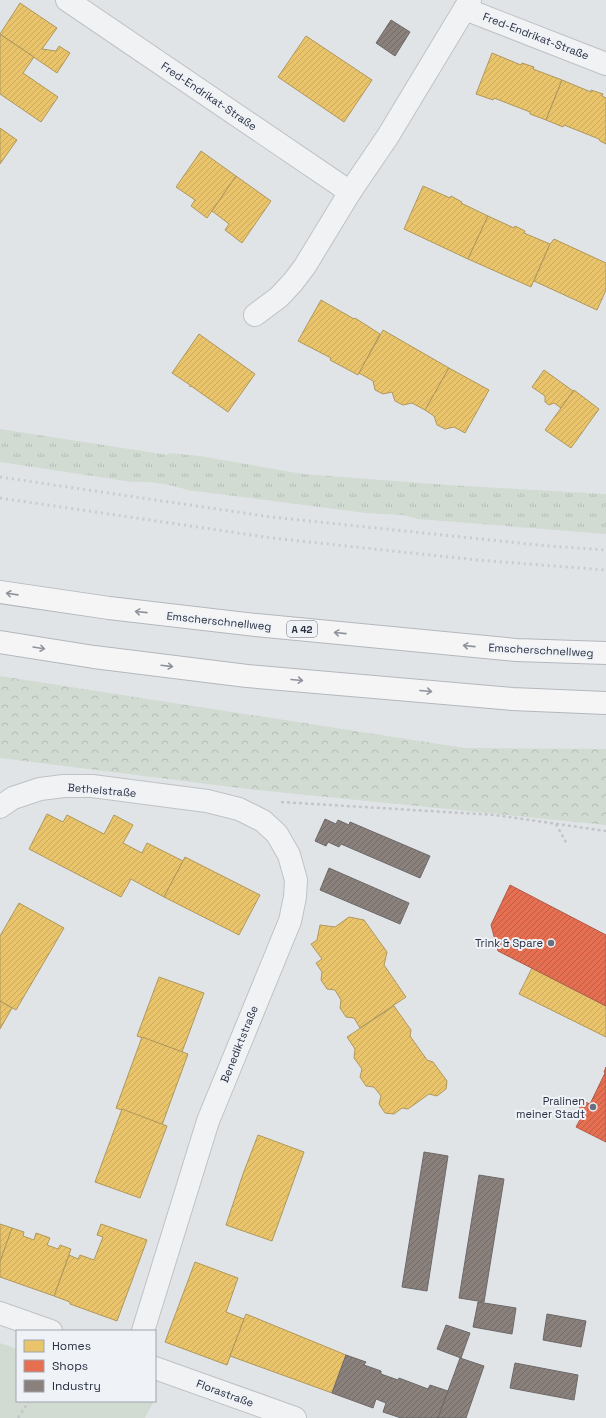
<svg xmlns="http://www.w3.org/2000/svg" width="606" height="1418" font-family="'Space Grotesk',sans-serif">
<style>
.grass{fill:url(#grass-tufts)}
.forest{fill:url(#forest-crowns)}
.park{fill:#d1dbd2}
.homes{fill:url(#homes-hatch);stroke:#af985e}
.shops{fill:url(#shops-hatch);stroke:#ae5c4c}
.industry{fill:url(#industry-hatch);stroke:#6d696a}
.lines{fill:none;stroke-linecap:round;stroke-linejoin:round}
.minor-casing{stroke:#bfc2c5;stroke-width:24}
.highway-casing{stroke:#b3b7bc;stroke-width:24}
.path{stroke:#c3c5ca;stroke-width:2.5;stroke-dasharray:3 3;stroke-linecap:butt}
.minor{stroke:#f1f2f3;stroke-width:22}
.highway{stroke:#f5f5f6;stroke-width:22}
.rail{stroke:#cacbce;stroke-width:3;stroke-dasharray:2 4;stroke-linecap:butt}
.oneway{stroke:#8e929c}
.poi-dot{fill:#696f7b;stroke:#eff2f6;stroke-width:1.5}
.labels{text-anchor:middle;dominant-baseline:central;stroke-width:4;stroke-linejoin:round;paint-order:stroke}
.shield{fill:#eff2f6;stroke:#646a77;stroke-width:1}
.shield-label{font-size:10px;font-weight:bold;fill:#283041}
.street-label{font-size:11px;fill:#283041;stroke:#eff2f6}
.poi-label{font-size:11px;fill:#283041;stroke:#eff2f6;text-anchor:end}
</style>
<defs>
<pattern id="grass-tufts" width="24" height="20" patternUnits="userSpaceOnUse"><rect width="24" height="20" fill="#d1dbd2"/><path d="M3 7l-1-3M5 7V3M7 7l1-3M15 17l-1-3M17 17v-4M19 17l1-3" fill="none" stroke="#b3bcb6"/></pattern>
<pattern id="forest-crowns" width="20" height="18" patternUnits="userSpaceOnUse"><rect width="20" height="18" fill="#d1dbd2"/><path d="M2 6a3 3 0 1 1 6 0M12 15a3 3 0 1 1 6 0" fill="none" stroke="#b3bcb6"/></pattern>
<pattern id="homes-hatch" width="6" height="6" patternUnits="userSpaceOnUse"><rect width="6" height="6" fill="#e9c46a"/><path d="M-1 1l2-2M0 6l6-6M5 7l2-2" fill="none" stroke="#c8a95d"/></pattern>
<pattern id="shops-hatch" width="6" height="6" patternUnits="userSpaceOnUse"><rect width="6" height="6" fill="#e76f51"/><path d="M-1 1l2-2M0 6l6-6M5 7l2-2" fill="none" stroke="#bb5c45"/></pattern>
<pattern id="industry-hatch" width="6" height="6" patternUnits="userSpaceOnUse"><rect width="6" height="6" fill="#8a817c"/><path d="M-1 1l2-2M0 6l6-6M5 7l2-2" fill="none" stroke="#716a67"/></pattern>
</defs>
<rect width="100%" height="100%" fill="#e1e4e7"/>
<path class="grass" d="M0 429 168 455 169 453 200 456 303 474 448 485 606 494V534L418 519 403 515 366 513 187 490C169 484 150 481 132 482L0 462Z"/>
<path class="forest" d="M0 676 465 748 606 749V825L257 790 0 758Z"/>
<path class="park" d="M0 1343 17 1349V1401H154L145 1418H0Z"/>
<g class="homes">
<path d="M20 3 57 28 42 49 56 51 59 46 70 53 57 73 0 34Z"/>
<path d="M1 35 34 57 23 73 58 97 41 122 0 94V37Z"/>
<path d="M306 36 372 80 344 122 278 77Z"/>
<path d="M492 53 521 65 522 63 534 67 533 69 562 80 546 120 530 114V112L494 98 493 100 476 94Z"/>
<path d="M562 80 591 92V90L603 94 602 96 606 98V144L600 141 599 139 564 125 563 127 546 120Z"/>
<path d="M0 128 17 140 0 164Z"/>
<path d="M201 151 236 176 207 218 191 206 195 200 176 187Z"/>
<path d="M236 176 271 201 242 243 225 230 229 224 212 211Z"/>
<path d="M423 186 450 198 451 196 462 202 461 203 488 216 468 259 404 229Z"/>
<path d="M488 216 514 228 515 226 525 231 524 233 550 244 531 287 468 259Z"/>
<path d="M554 239 606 263V290L597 310 534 281 550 244Z"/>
<path d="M321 300 354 319 355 318 380 334 358 375 330 360 331 358 298 341Z"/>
<path d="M383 330 449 368 425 410 412 403 403 405 395 401 392 392 383 394 375 390 373 381 359 373Z"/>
<path d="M199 334 255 374 228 412 191 386 190 387V385L172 373Z"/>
<path d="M449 368 489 390 465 433 454 427 445 429 437 425 434 416 425 410Z"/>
<path d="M544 370 573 391 561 408 554 403 549 405 545 402V396L532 387Z"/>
<path d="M574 390 599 409 571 448 545 430Z"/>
<path d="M47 814 63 822 67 815 104 834 114 815 133 825 123 843 142 853 147 843 183 861 164 897 131 879 121 897 29 849Z"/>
<path d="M185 857 260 895 239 935 164 897Z"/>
<path d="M19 903 64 928 16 1010 0 1001V936Z"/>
<path d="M349 917 364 920 387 952 384 965 406 997 360 1028 354 1018 346 1017 340 1008 341 1000 335 990 327 989 321 980 322 972 316 963 322 959 311 944 317 940 320 925 335 927Z"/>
<path d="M532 968 606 1006V1037L519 994Z"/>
<path d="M159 977 204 993 182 1052 137 1036Z"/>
<path d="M0 1001 12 1008 0 1029Z"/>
<path d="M394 1006 411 1030 410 1036 427 1060 433 1062 447 1081 446 1089 437 1096 429 1094 408 1109 402 1108 394 1114 385 1113 379 1104 381 1096 374 1087 366 1086 360 1077 362 1069 354 1058 355 1049 347 1037Z"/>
<path d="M142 1037 188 1054 162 1125 116 1108Z"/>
<path d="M122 1109 167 1126 140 1198 95 1182Z"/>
<path d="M258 1135 304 1152 272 1241 226 1225 243 1174Z"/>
<path d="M0 1224 12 1228 0 1262Z"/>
<path d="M101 1224 147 1240 117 1321 70 1304V1302L54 1296 69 1255 78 1259 80 1255 94 1260 103 1237 97 1235Z"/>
<path d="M12 1228 24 1232 23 1236 34 1240 36 1233 50 1238 47 1245 58 1249 60 1245 71 1249 54 1296 0 1277V1262Z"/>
<path d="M195 1262 238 1278 226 1312 244 1319 227 1365 165 1342Z"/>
<path d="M246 1314 346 1355 332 1393 230 1356Z"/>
</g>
<g class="shops">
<path d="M510 885 606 935V1006L498 951 491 925Z"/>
<path d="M606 1067V1142L576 1127 584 1112 579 1109 583 1101 590 1104 605 1073 604 1072Z"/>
</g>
<g class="industry">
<path d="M391 20 410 32 395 56 376 43Z"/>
<path d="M325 819 336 824 338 820 349 825 350 822 430 856 420 878 341 844 339 847 328 842 326 846 315 841Z"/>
<path d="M329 868 409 903 400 924 320 890Z"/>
<path d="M424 1152 448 1156 427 1291 402 1287Z"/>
<path d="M479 1175 504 1179 484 1302 459 1298Z"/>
<path d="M478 1302 516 1308 512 1334 473 1327Z"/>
<path d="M547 1314 586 1321 581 1347 543 1340Z"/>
<path d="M446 1325 470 1333 461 1358 437 1349Z"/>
<path d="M346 1355 366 1362 364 1365 381 1371V1374L398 1380 399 1378 428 1389 430 1385 448 1391 438 1418H401L383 1412 386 1403 376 1399 373 1408 332 1393Z"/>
<path d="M460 1358 484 1366 466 1418H438Z"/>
<path d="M515 1363 578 1375 574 1400 510 1388Z"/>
</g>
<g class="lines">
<defs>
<g id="minor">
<path d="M67 0 350 192"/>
<path d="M465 9 606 64"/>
<path d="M255 315 279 297 293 282 305 266 350 192 388 136 470 0"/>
<path d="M0 807 13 798 40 789 64 786H92L207 801 239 809 263 821 277 834 289 855 296 880 295 897 290 921 208 1121 143 1331"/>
<path d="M0 1313 51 1331"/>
<path d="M155 1368 295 1418"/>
</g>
<g id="highway">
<path d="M0 592 109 608 256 625 516 650 606 653"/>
<path d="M0 642 94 657 247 676 512 699 606 703"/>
</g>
</defs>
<use href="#minor" class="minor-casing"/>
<use href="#highway" class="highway-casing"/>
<g class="path">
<path d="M281 802 495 815 606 831"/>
<path d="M556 824 567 844"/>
<path d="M18 1418 29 1401"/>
</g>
<use href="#minor" class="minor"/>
<use href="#highway" class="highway"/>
<g class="rail">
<path d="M0 477 271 517 548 546 606 550"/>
<path d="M0 498 272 538 477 560 606 570"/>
</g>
</g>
<defs><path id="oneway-shaft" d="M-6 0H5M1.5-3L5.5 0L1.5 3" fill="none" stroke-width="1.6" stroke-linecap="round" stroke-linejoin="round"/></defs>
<g class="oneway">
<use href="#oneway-shaft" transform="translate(12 594) rotate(-172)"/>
<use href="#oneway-shaft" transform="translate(141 612) rotate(-174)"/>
<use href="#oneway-shaft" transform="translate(340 633) rotate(-174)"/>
<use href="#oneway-shaft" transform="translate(469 646) rotate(-174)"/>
<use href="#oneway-shaft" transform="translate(39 648) rotate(9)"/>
<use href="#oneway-shaft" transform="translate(167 666) rotate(7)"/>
<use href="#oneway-shaft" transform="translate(297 680) rotate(5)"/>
<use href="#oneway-shaft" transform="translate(426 691) rotate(5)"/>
</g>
<g class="poi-dot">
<circle cx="551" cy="943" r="4"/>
<circle cx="593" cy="1107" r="4"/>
</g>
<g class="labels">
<rect class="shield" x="287" y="621" width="30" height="16" rx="3"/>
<g class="shield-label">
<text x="302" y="629">A 42</text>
</g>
<g class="street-label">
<text transform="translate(536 36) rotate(21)">Fred-Endrikat-Straße</text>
<text transform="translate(209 96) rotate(34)">Fred-Endrikat-Straße</text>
<text transform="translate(219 621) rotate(6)">Emscherschnellweg</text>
<text transform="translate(541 650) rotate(3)">Emscherschnellweg</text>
<text transform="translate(102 790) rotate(5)">Bethelstraße</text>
<text transform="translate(239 1044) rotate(-68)">Benediktstraße</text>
<text transform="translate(225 1393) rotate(20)">Florastraße</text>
</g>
<g class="poi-label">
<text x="543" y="943">Trink &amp; Spare</text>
<text x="585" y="1101">Pralinen<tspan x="585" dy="13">meiner Stadt</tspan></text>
</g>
</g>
<rect x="16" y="1330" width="140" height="72" fill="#eff2f6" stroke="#9fa4ae"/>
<rect x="24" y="1340" width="20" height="12" fill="#e9c46a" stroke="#9fa4ae"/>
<text x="52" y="1350" font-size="12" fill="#283041">Homes</text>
<rect x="24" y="1360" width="20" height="12" fill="#e76f51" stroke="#9fa4ae"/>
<text x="52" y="1370" font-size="12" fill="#283041">Shops</text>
<rect x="24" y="1380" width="20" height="12" fill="#8a817c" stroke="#9fa4ae"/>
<text x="52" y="1390" font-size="12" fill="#283041">Industry</text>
</svg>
